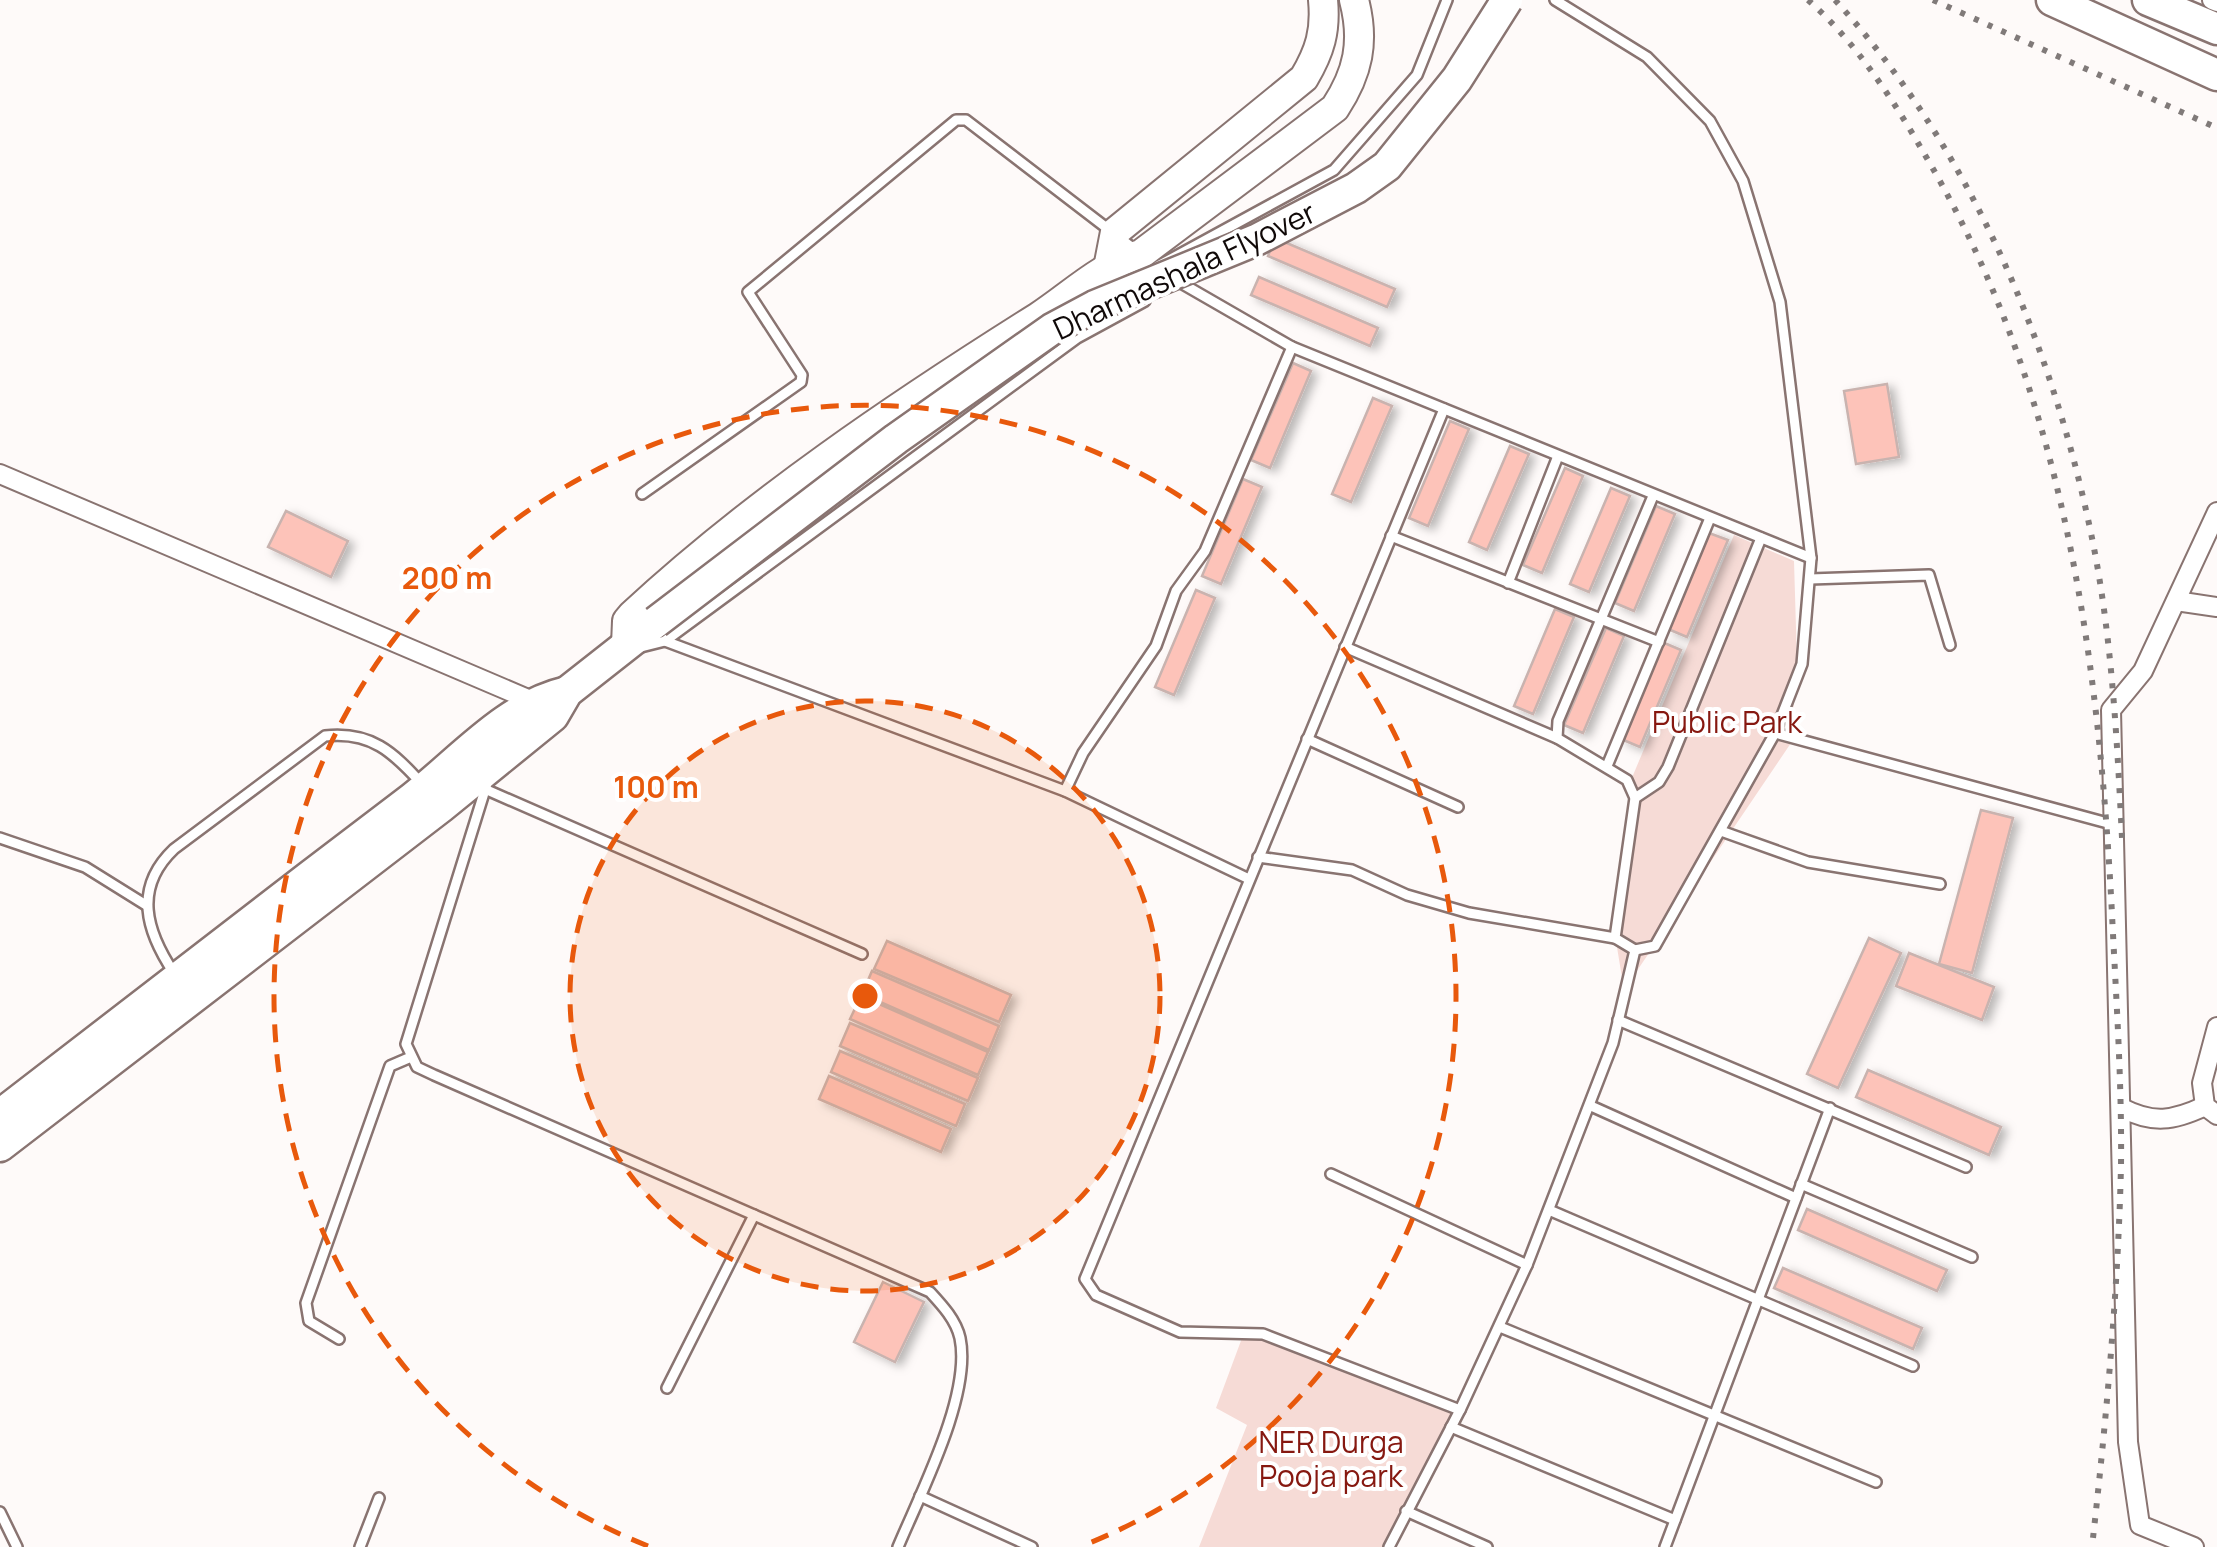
<svg xmlns="http://www.w3.org/2000/svg" width="2217" height="1547" font-family="Manrope,sans-serif">
<style>
.green{fill:#f6dbd6}
.building{fill:#fdc3b9;stroke:#c9b3af;stroke-width:2.5;filter:url(#shadow)}
.lines{fill:none;stroke-linecap:round;stroke-linejoin:round}
.lane-casing{stroke:#897471;stroke-width:14}
.street-casing{stroke:#897471;stroke-width:22}
.secondary-casing{stroke:#897471;stroke-width:32}
.primary-casing{stroke:#897471;stroke-width:35}
.lane{stroke:#fff;stroke-width:9}
.street{stroke:#fff;stroke-width:18}
.secondary{stroke:#fff;stroke-width:28}
.primary{stroke:#fff;stroke-width:30}
.rail{stroke:#807a79;stroke-width:6;stroke-dasharray:5 10;stroke-linecap:butt}
.primary-bridge-casing{stroke:#897471;stroke-width:35;stroke-linecap:butt}
.primary-bridge{stroke:#fff;stroke-width:30}
.ring{fill:none;stroke:#e8590c;stroke-width:5;stroke-dasharray:18 12}
.labels{text-anchor:middle;dominant-baseline:central;stroke-width:8;stroke-linejoin:round;paint-order:stroke}
.street-label{font-size:30px;fill:#100908;stroke:#fff}
.park-label{font-size:30px;fill:#861810;stroke:#fff}
.centre{fill:#e8590c;stroke:#fff;stroke-width:5}
.ring-label{font-size:30px;text-anchor:middle;font-weight:bold;fill:#e8590c;stroke:#fff;stroke-width:8;stroke-linejoin:round;paint-order:stroke}
</style>
<defs>
<filter id="shadow"><feDropShadow dx="6" dy="3.5" stdDeviation="5" flood-color="#0004"/></filter>
</defs>
<rect width="100%" height="100%" fill="#fefaf9"/>
<g class="green">
<path d="M1734 535 1794 561 1797 662 1791 743 1624 990 1616 941 1638 817 1631 780Z"/>
<path d="M1263 1334 1458 1414 1388 1547H1199L1247 1425 1216 1408 1242 1338Z"/>
</g>
<g class="building">
<path d="M1275 238 1395 289 1387 307 1268 256Z"/>
<path d="M1259 277 1378 328 1370 346 1251 295Z"/>
<path d="M1293 363 1311 371 1270 468 1251 460Z"/>
<path d="M1887 384 1899 457 1856 464 1844 391Z"/>
<path d="M1373 398 1392 406 1351 502 1332 494Z"/>
<path d="M1450 421 1469 429 1428 526 1409 518Z"/>
<path d="M1510 446 1529 454 1487 550 1469 542Z"/>
<path d="M1565 468 1583 476 1542 573 1523 565Z"/>
<path d="M1243 479 1262 487 1221 584 1202 576Z"/>
<path d="M1611 488 1630 496 1589 592 1570 584Z"/>
<path d="M1656 506 1675 514 1634 611 1615 603Z"/>
<path d="M286 511 348 541 331 577 268 547Z"/>
<path d="M1709 533 1728 540 1687 637 1668 629Z"/>
<path d="M1196 590 1215 598 1174 695 1155 687Z"/>
<path d="M1555 609 1574 617 1533 714 1514 706Z"/>
<path d="M1606 628 1624 636 1583 733 1564 725Z"/>
<path d="M1662 642 1681 650 1640 747 1621 739Z"/>
<path d="M1981 810 2013 818 1972 973 1939 964Z"/>
<path d="M1869 938 1901 953 1838 1088 1807 1074Z"/>
<path d="M887 941 1011 995 999 1022 874 969Z"/>
<path d="M1909 953 1994 987 1982 1020 1896 986Z"/>
<path d="M872 971 999 1026 989 1050 862 994Z"/>
<path d="M861 996 988 1052 978 1075 850 1019Z"/>
<path d="M850 1023 978 1078 968 1101 840 1046Z"/>
<path d="M840 1051 965 1104 956 1126 831 1072Z"/>
<path d="M1868 1070 2001 1127 1989 1155 1856 1097Z"/>
<path d="M829 1076 951 1129 941 1152 819 1099Z"/>
<path d="M1807 1209 1947 1270 1937 1291 1798 1230Z"/>
<path d="M1783 1268 1922 1328 1913 1349 1774 1288Z"/>
<path d="M883 1282 924 1302 895 1362 854 1342Z"/>
</g>
<g class="lines">
<defs>
<g id="lane">
<path d="M1555 0 1647 57 1710 121 1743 181 1780 302 1811 558 1802 664 1775 733"/>
<path d="M1158 266 1334 170 1417 75 1447 0"/>
<path d="M1174 279 1292 347 1811 558"/>
<path d="M1444 409 1085 1279 1096 1295 1180 1332 1263 1334 1460 1410"/>
<path d="M642 494 801 382 802 375 748 292 956 120H966L1138 252"/>
<path d="M1391 536 1659 642"/>
<path d="M1810 579 1929 575 1950 645"/>
<path d="M1508 583 1558 456"/>
<path d="M665 641 1065 791 1249 879"/>
<path d="M641 647 665 641 1077 338 1145 301"/>
<path d="M1345 647 1557 738"/>
<path d="M1307 739 1458 807"/>
<path d="M1607 766 1710 518"/>
<path d="M489 777 406 1044 417 1067 434 1075 930 1292C942 1305 956 1320 960 1338 972 1395 920 1494 898 1547"/>
<path d="M487 790 862 954"/>
<path d="M1065 791 1083 753 1156 646 1176 591 1205 551 1292 347"/>
<path d="M1635 798 1659 782 1668 767 1761 538"/>
<path d="M1721 831 1808 862 1940 884"/>
<path d="M0 838 85 867 146 905"/>
<path d="M1258 857 1352 870 1407 895 1469 913 1615 938"/>
<path d="M1635 950 1655 946 1775 733 2115 825"/>
<path d="M174 973C146 931 133 888 174 849L325 736C371 731 393 752 422 784"/>
<path d="M1618 1020 1966 1167"/>
<path d="M1591 1106 1796 1198"/>
<path d="M1331 1174 1527 1265"/>
<path d="M1801 1184 1972 1257"/>
<path d="M1549 1210 1913 1366"/>
<path d="M1500 1327 1876 1482"/>
<path d="M339 1339 309 1321 306 1303 390 1066 411 1057"/>
<path d="M667 1388 754 1215"/>
<path d="M1451 1427 1675 1520"/>
<path d="M920 1496 1032 1547"/>
<path d="M1406 1511 1487 1547"/>
<path d="M0 1512 17 1547"/>
<path d="M360 1547 379 1498"/>
<path d="M1389 1547 1460 1410 1527 1265 1613 1043 1635 950 1615 938 1635 798 1627 780 1557 738 1558 721 1653 496"/>
<path d="M1665 1547 1830 1108"/>
</g>
<g id="street">
<path d="M2212 0 2217 2"/>
<path d="M0 474 542 705"/>
<path d="M2176 601 2217 607"/>
<path d="M2217 1027 2202 1083 2205 1106 2217 1115"/>
<path d="M2122 1108C2153 1124 2173 1121 2205 1106"/>
<path d="M2194 1547 2140 1525 2128 1442 2111 710 2143 671 2217 512"/>
</g>
<g id="secondary">
<path d="M1109 263 1115 232 1304 78C1320 51 1326 31 1323 0"/>
<path d="M626 645 627 621 632 615C754 502 898 405 1038 317 1073 294 1100 266 1141 254L1335 108C1358 73 1365 42 1354 0"/>
</g>
<g id="primary">
<path d="M2052 0 2217 75"/>
<path d="M2148 0 2217 29"/>
<path d="M0 1115C135 1010 270 906 406 803 458 764 503 707 567 692"/>
<path d="M0 1146 441 807 553 716 567 692 656 622"/>
</g>
</defs>
<use href="#lane" class="lane-casing"/>
<use href="#street" class="street-casing"/>
<use href="#secondary" class="secondary-casing"/>
<use href="#primary" class="primary-casing"/>
<use href="#lane" class="lane"/>
<use href="#street" class="street"/>
<use href="#secondary" class="secondary"/>
<use href="#primary" class="primary"/>
<g class="rail">
<path d="M1808 0C1856 42 1894 101 1925 155 2063 389 2098 647 2112 914 2116 997 2122 1082 2121 1166 2118 1292 2106 1422 2092 1547"/>
<path d="M1835 0C1970 147 2054 348 2093 543 2112 639 2117 740 2122 838"/>
<path d="M1933 0 2217 128"/>
</g>
<defs>
<path id="primary-bridge" d="M656 622 896 439 1052 329 1095 306 1256 240 1356 188 1387 166 1457 79 1507 0"/>
</defs>
<use href="#primary-bridge" class="primary-bridge-casing"/>
<use href="#primary-bridge" class="primary-bridge"/>
</g>
<circle cx="865" cy="996" r="295" fill="#e8590c" fill-opacity=".12"/>
<g class="ring">
<circle cx="865" cy="996" r="295"/>
<path d="M648 1546A591 591 0 1 1 1082 1546"/>
</g>
<g class="labels">
<g class="street-label">
<text transform="translate(1184 270) rotate(-25)">Dharmashala Flyover</text>
</g>
<g class="park-label">
<text x="1727" y="721">Public Park</text>
<text x="1331" y="1441">NER Durga<tspan x="1331" dy="34">Pooja park</tspan></text>
</g>
</g>
<circle cx="865" cy="996" r="15" class="centre"/>
<g class="ring-label">
<text x="447" y="589">200 m</text>
<text x="656" y="798">100 m</text>
</g>
</svg>
